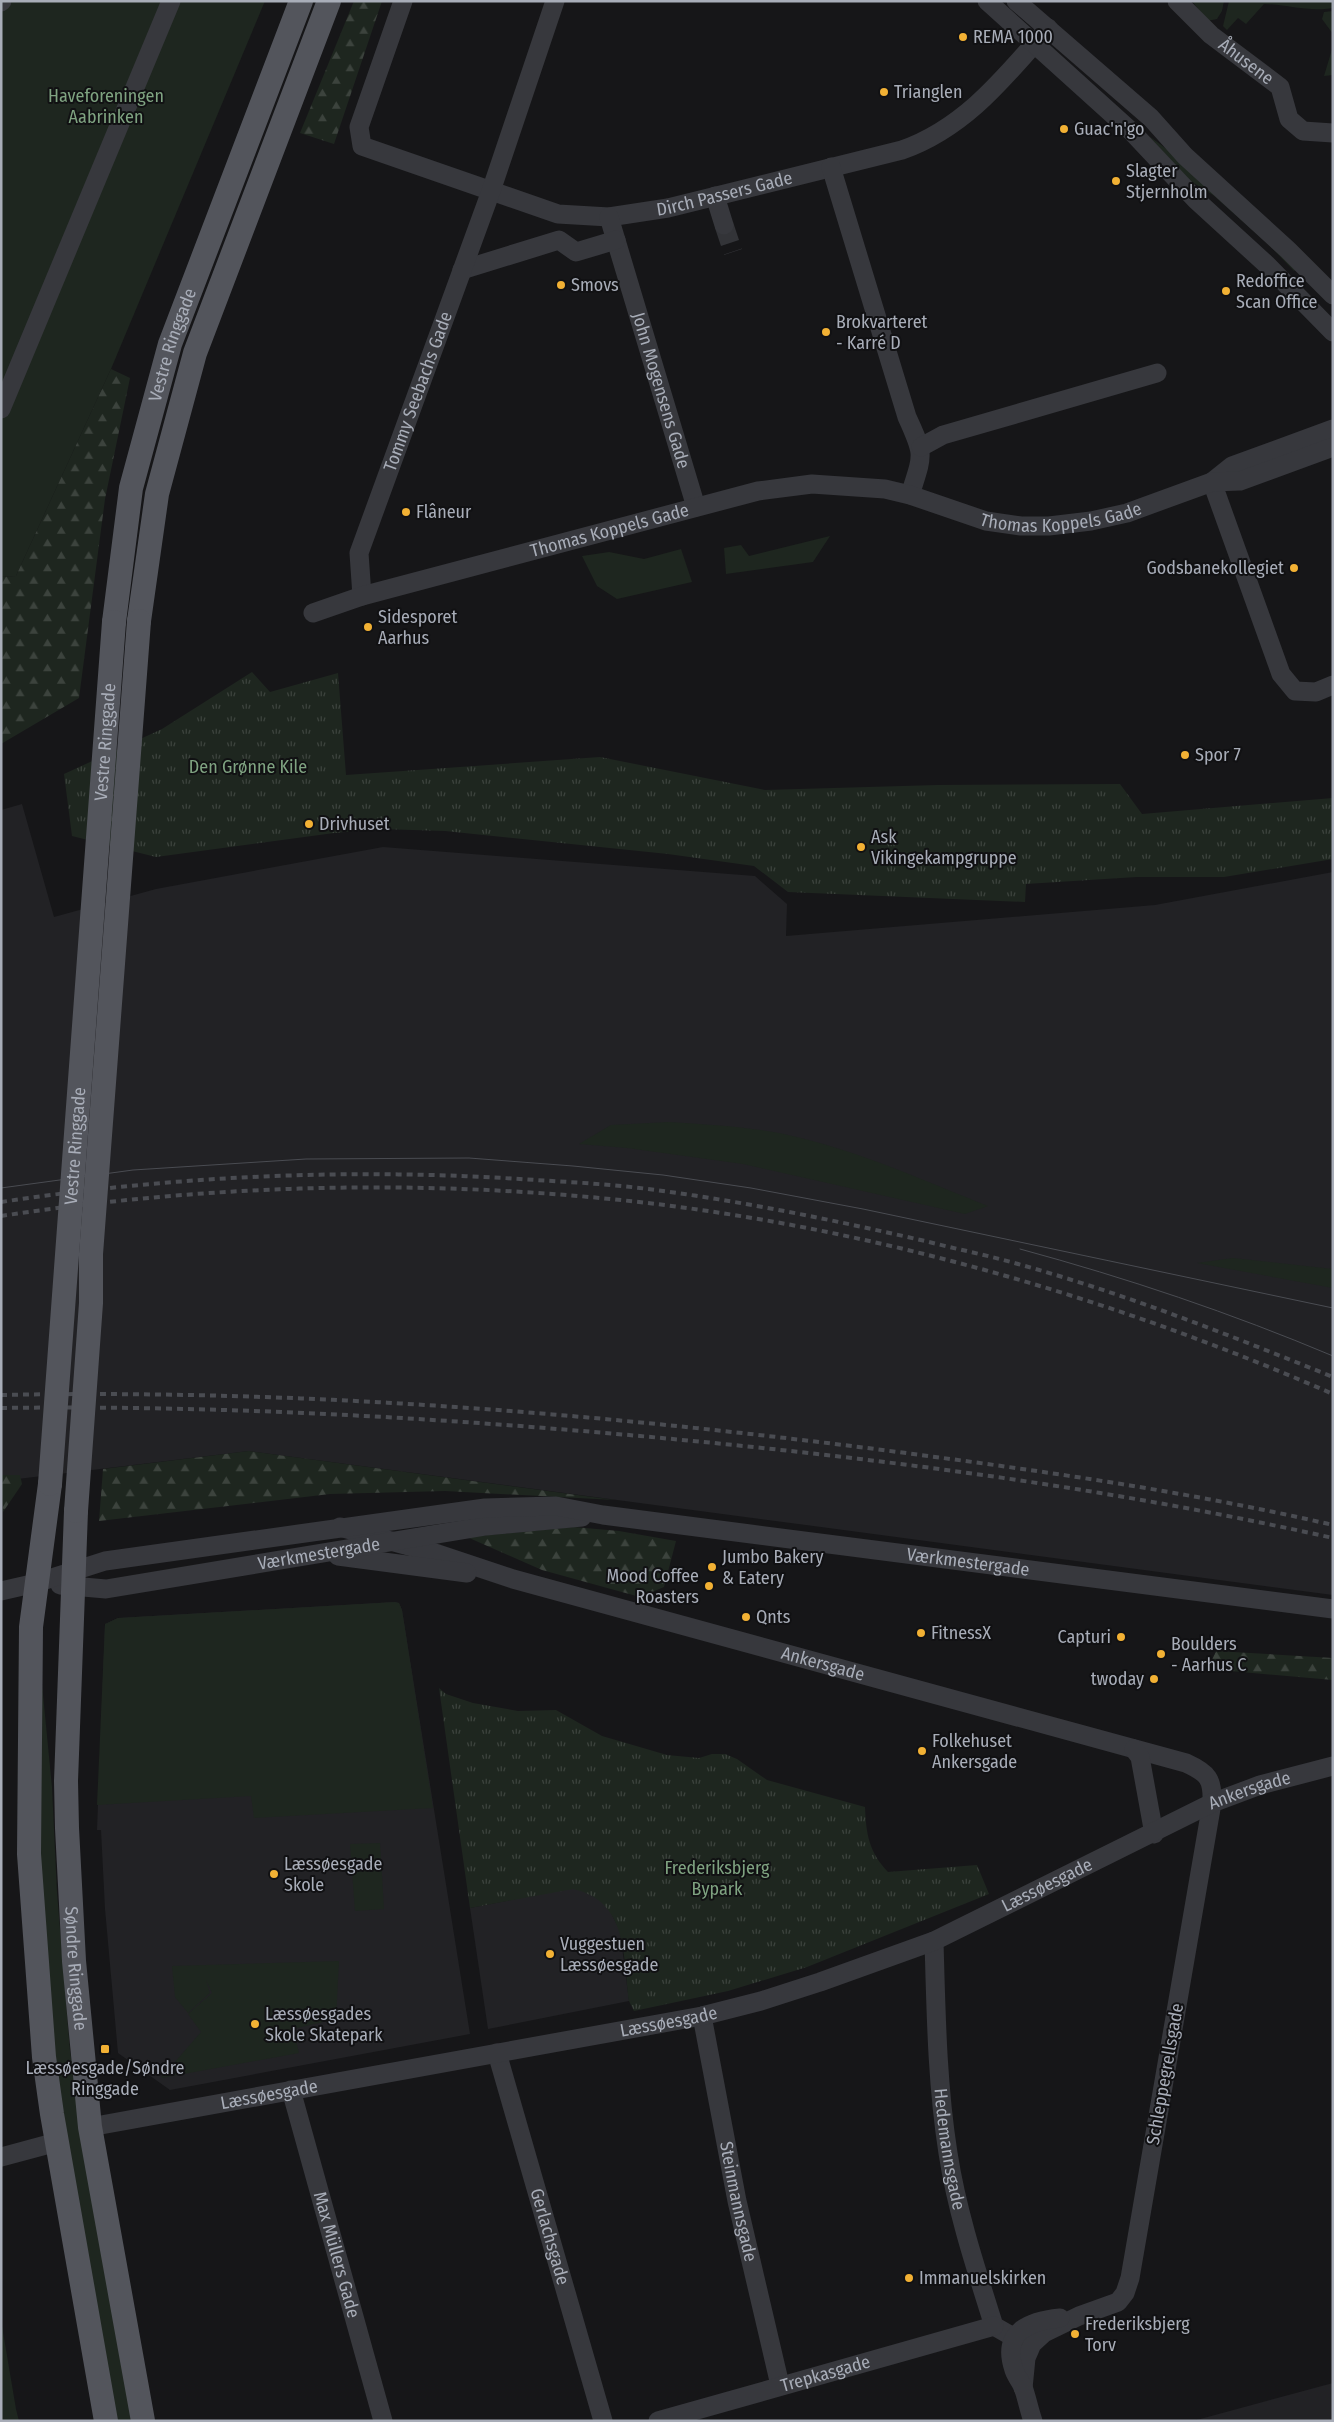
<svg xmlns="http://www.w3.org/2000/svg" width="1334" height="2422" font-family="'Fira Sans Condensed',sans-serif">
<style>
.built{fill:#222225}
.green{fill:#1e261f}
.forest{fill:url(#forest-firs)}
.park{fill:url(#park-tufts)}
.lines{fill:none;stroke-linecap:round;stroke-linejoin:round}
.minor-tunnel{stroke:#333438;stroke-width:19;stroke-dasharray:19 9;stroke-linecap:butt}
.minor{stroke:#37383d;stroke-width:19}
.major{stroke:#53555c;stroke-width:24}
.tram{stroke:#4a4c52;stroke-width:1}
.rail{stroke:#4a4c52;stroke-width:4;stroke-dasharray:6 5;stroke-linecap:butt}
.major-bridge{stroke:#53555c;stroke-width:24}
.poi-dot{fill:#f2b134;stroke:#111113;stroke-width:2}
.labels{text-anchor:middle;dominant-baseline:central;stroke-width:4;stroke-linejoin:round;paint-order:stroke}
.poi-label{font-size:18px;fill:#a8adb8;stroke:#111113;text-anchor:start}
.street-label{font-size:18px;fill:#a8adb8;stroke:#111113}
.park-label{font-size:18px;fill:#7fa381;stroke:#111113}
</style>
<defs>
<pattern id="forest-firs" width="22" height="20" patternUnits="userSpaceOnUse" patternTransform="scale(1.25)"><rect width="22" height="20" fill="#1e261f"/><path d="M5 1l3.5 6h-7zM16 11l3.5 6h-7z" fill="#3c433d"/></pattern>
<pattern id="park-tufts" width="24" height="20" patternUnits="userSpaceOnUse" patternTransform="scale(1.25)"><rect width="24" height="20" fill="#1e261f"/><path d="M3 7l-1-3M5 7V3M7 7l1-3M15 17l-1-3M17 17v-4M19 17l1-3" fill="none" stroke="#3c433d"/></pattern>
</defs>
<rect width="100%" height="100%" fill="#161618"/>
<g class="built">
<path d="M22 804 54 917 156 889 383 847 755 876 787 904 786 936 1155 905 1333 872V1595L249 1451 1 1481V810Z"/>
<path d="M395 1602 399 1603 402 1610 470 2034 170 2090 118 2053 105 1909 101 1830H97L105 1624 118 1618Z"/>
<path d="M573 1888 587 1892 607 1905 620 1931 629 2001 488 2029 470 1908Z"/>
<path d="M1333 2383V2421H1193Z"/>
</g>
<g class="green">
<path d="M1 1H265L111 369 16 576 1 577Z"/>
<path d="M1192 1H1224L1222 11 1217 19 1207 21Z"/>
<path d="M1229 1 1333 2V8C1309 12 1288 5 1264 4L1246 24 1238 18 1227 30 1223 26Z"/>
<path d="M1333 11V34L1322 19 1324 12Z"/>
<path d="M1333 46V75L1324 76Z"/>
<path d="M1149 136 1172 153 1298 267 1294 271 1269 245 1213 195 1187 179Z"/>
<path d="M830 536 813 562 726 574 724 548 741 545 749 556Z"/>
<path d="M681 549 692 582 617 599 597 586 582 556 609 552 644 559Z"/>
<path d="M669 1122C713 1125 758 1127 801 1138 866 1154 927 1182 988 1206L965 1214 743 1164 627 1148 579 1144 611 1125Z"/>
<path d="M1233 1258 1333 1269V1288L1197 1263Z"/>
<path d="M395 1602 399 1603 402 1610 433 1808 254 1818 251 1796 97 1805 105 1624 118 1618Z"/>
<path d="M42 1684 52 1787 57 1892 70 2051 132 2421H115L55 2065 41 1910 38 1791Z"/>
<path d="M380 1843 384 1909 355 1911 350 1844Z"/>
<path d="M339 1961 336 2019 293 2029 299 2053 162 2078 160 2066 174 2063 201 2032 188 2014 212 1993 206 1980 210 1993 188 2013 175 1997 172 1966Z"/>
<path d="M1 2320 16 2409 19 2421H1Z"/>
</g>
<g class="forest">
<path d="M354 1H382L334 144 300 133Z"/>
<path d="M111 369 130 378 105 499 79 698 1 744V577L16 576Z"/>
<path d="M249 1451 615 1500 445 1491 330 1494 99 1521 103 1469Z"/>
<path d="M1 1475H20L22 1484 3 1512Z"/>
<path d="M574 1527 619 1531 676 1541 664 1587 640 1597 542 1570 467 1537Z"/>
<path d="M1216 1651 1333 1658V1680L1208 1669Z"/>
</g>
<g class="park">
<path d="M252 672 270 692 338 673 346 775 600 757 765 790 938 785 1120 784 1142 814 1333 798V859L1224 877H1136L1026 884 1025 902 788 892 754 866 668 854 445 831 381 829 334 833 156 857 72 836 64 774 162 729Z"/>
<path d="M439 1688 446 1694 473 1703 518 1711 556 1710 602 1736 667 1755 699 1758 712 1754H725L737 1759 767 1780 865 1807C866 1834 869 1852 888 1872L977 1865 989 1894 807 1967 728 1991 634 2011 629 2001C623 1956 628 1901 573 1889L470 1908Z"/>
</g>
<g class="lines">
<path class="minor-tunnel" d="M724 225 733 252"/>
<g class="minor">
<path id="s1" d="M403 1 359 127 362 146 558 214 609 217 668 208 902 150C965 128 1005 77 1048 28"/>
<path d="M987 1 1132 132 1196 200 1266 264 1333 332"/>
<path d="M1016 1 1151 118 1185 156 1288 250 1333 295"/>
<path id="s2" d="M1177 1 1211 35 1280 87 1289 119 1303 131 1333 133"/>
<path d="M1 2 2 1"/>
<path d="M831 167 907 417C925 456 923 454 910 495"/>
<path d="M715 196 724 225"/>
<path id="s3" d="M609 217 696 507"/>
<path d="M462 270 559 240 576 252 616 240"/>
<path d="M1 409 171 1"/>
<path d="M921 447 943 435 1157 373"/>
<path d="M1212 482 1281 674 1295 691 1316 692 1333 685"/>
<path d="M1212 482 1232 466 1333 429"/>
<path id="s4" d="M362 596 359 553 491 191 555 1"/>
<path id="s5" d="M313 613 362 596 758 491 812 484 885 489 910 495 986 521 1021 526H1049L1091 521 1127 513 1212 482 1240 481 1333 447"/>
<path id="s6" d="M340 1527 438 1554 513 1579 1186 1763C1208 1773 1213 1779 1212 1803L1130 2278 1125 2293 1118 2302 1079 2316 1044 2333 1032 2344 1026 2358 1023 2388"/>
<path d="M338 1556 467 1573"/>
<path id="s7" d="M60 1585 106 1589 486 1526 582 1517"/>
<path id="s8" d="M1 1591 36 1583 105 1561 485 1508 556 1506 603 1515 1333 1609"/>
<path d="M1134 1749 1140 1757 1154 1834"/>
<path id="s9" d="M934 1941C936 2012 937 2083 948 2153 957 2212 976 2269 994 2326L1015 2338"/>
<path id="s10" d="M702 2016 737 2201 780 2385"/>
<path id="s11" d="M497 2053 603 2421"/>
<path id="s12" d="M291 2090 383 2421"/>
<path id="s13" d="M90 2127 702 2016 761 2001 820 1982 934 1941 1212 1803 1260 1785 1333 1766"/>
<path d="M1 2157 57 2142"/>
<path id="s14" d="M658 2421 994 2326"/>
<path d="M1033 2421C1029 2410 1027 2398 1023 2387 1020 2381 1016 2376 1014 2370 1001 2332 1029 2321 1060 2318"/>
</g>
<g class="major">
<path d="M139 621 157 494 195 353 329 1"/>
<path id="s15" d="M114 622 131 488 170 344 301 1"/>
<path d="M50 1484 31 1627 29 1854 44 2057 52 2114 106 2421"/>
<path id="s16" d="M76 1511 66 1781 67 1828 74 1961 90 2127 143 2421"/>
</g>
<g class="tram">
<path d="M1 1188 133 1170 306 1159 469 1158 573 1166 663 1175 751 1188 863 1209 1333 1308"/>
<path d="M1020 1249C1127 1278 1231 1313 1333 1356"/>
</g>
<g class="rail">
<path d="M1 1202C173 1176 347 1168 520 1179 567 1182 615 1184 663 1191 751 1203 838 1221 925 1241 956 1249 987 1255 1018 1264 1126 1294 1229 1335 1333 1377"/>
<path d="M1 1216C217 1183 439 1178 656 1204 887 1232 1120 1301 1333 1394"/>
<path d="M1 1395C293 1389 586 1412 875 1449 1028 1469 1182 1490 1333 1525"/>
<path d="M1 1408C215 1405 428 1417 640 1436 872 1457 1105 1487 1333 1538"/>
</g>
<g class="major-bridge">
<path id="s17" d="M50 1484 114 622"/>
<path d="M76 1511 91 1303V1254L139 621"/>
</g>
</g>
<g class="poi-dot">
<circle cx="963" cy="37" r="5"/>
<circle cx="884" cy="92" r="5"/>
<circle cx="1064" cy="129" r="5"/>
<circle cx="1116" cy="181" r="5"/>
<circle cx="561" cy="285" r="5"/>
<circle cx="1226" cy="291" r="5"/>
<circle cx="826" cy="332" r="5"/>
<circle cx="406" cy="512" r="5"/>
<circle cx="1294" cy="568" r="5"/>
<circle cx="368" cy="627" r="5"/>
<circle cx="1185" cy="755" r="5"/>
<circle cx="309" cy="824" r="5"/>
<circle cx="861" cy="847" r="5"/>
<circle cx="712" cy="1567" r="5"/>
<circle cx="709" cy="1586" r="5"/>
<circle cx="746" cy="1617" r="5"/>
<circle cx="921" cy="1633" r="5"/>
<circle cx="1121" cy="1637" r="5"/>
<circle cx="1161" cy="1654" r="5"/>
<circle cx="1154" cy="1679" r="5"/>
<circle cx="922" cy="1751" r="5"/>
<circle cx="274" cy="1874" r="5"/>
<circle cx="550" cy="1954" r="5"/>
<circle cx="255" cy="2024" r="5"/>
<rect x="100" y="2044" width="10" height="10" rx="2.5"/>
<circle cx="909" cy="2278" r="5"/>
<circle cx="1075" cy="2334" r="5"/>
</g>
<g class="labels">
<g class="poi-label">
<text x="973" y="37">REMA 1000</text>
<text x="894" y="92">Trianglen</text>
<text x="1074" y="129">Guac'n'go</text>
<text x="1126" y="171">Slagter<tspan x="1126" dy="21">Stjernholm</tspan></text>
<text x="1236" y="281">Redoffice<tspan x="1236" dy="21">Scan Office</tspan></text>
<text x="571" y="285">Smovs</text>
<text x="836" y="322">Brokvarteret<tspan x="836" dy="21">- Karré D</tspan></text>
<text x="416" y="512">Flâneur</text>
<text x="1284" y="568" text-anchor="end">Godsbanekollegiet</text>
<text x="378" y="617">Sidesporet<tspan x="378" dy="21">Aarhus</tspan></text>
<text x="1195" y="755">Spor 7</text>
<text x="319" y="824">Drivhuset</text>
<text x="871" y="837">Ask<tspan x="871" dy="21">Vikingekampgruppe</tspan></text>
<text x="722" y="1557">Jumbo Bakery<tspan x="722" dy="21">&amp; Eatery</tspan></text>
<text x="699" y="1576" text-anchor="end">Mood Coffee<tspan x="699" dy="21">Roasters</tspan></text>
<text x="756" y="1617">Qnts</text>
<text x="931" y="1633">FitnessX</text>
<text x="1111" y="1637" text-anchor="end">Capturi</text>
<text x="1171" y="1644">Boulders<tspan x="1171" dy="21">- Aarhus C</tspan></text>
<text x="1144" y="1679" text-anchor="end">twoday</text>
<text x="932" y="1741">Folkehuset<tspan x="932" dy="21">Ankersgade</tspan></text>
<text x="284" y="1864">Læssøesgade<tspan x="284" dy="21">Skole</tspan></text>
<text x="560" y="1944">Vuggestuen<tspan x="560" dy="21">Læssøesgade</tspan></text>
<text x="265" y="2014">Læssøesgades<tspan x="265" dy="21">Skole Skatepark</tspan></text>
<text x="105" y="2068" text-anchor="middle">Læssøesgade/Søndre<tspan x="105" dy="21">Ringgade</tspan></text>
<text x="919" y="2278">Immanuelskirken</text>
<text x="1085" y="2324">Frederiksbjerg<tspan x="1085" dy="21">Torv</tspan></text>
</g>
<g class="street-label">
<text stroke="none"><textPath href="#s2" startOffset="92">Åhusene</textPath></text>
<text stroke="none"><textPath href="#s1" startOffset="529">Dirch Passers Gade</textPath></text>
<text stroke="none"><textPath href="#s15" startOffset="284">Vestre Ringgade</textPath></text>
<text stroke="none"><textPath href="#s3" startOffset="181">John Mogensens Gade</textPath></text>
<text stroke="none"><textPath href="#s4" startOffset="215">Tommy Seebachs Gade</textPath></text>
<text stroke="none"><textPath href="#s5" startOffset="771">Thomas Koppels Gade</textPath></text>
<text stroke="none"><textPath href="#s5" startOffset="308">Thomas Koppels Gade</textPath></text>
<text stroke="none"><textPath href="#s17" startOffset="744">Vestre Ringgade</textPath></text>
<text stroke="none"><textPath href="#s17" startOffset="339">Vestre Ringgade</textPath></text>
<text stroke="none"><textPath href="#s7" startOffset="262">Værkmestergade</textPath></text>
<text stroke="none"><textPath href="#s8" startOffset="979">Værkmestergade</textPath></text>
<text stroke="none"><textPath href="#s6" startOffset="502">Ankersgade</textPath></text>
<text stroke="none"><textPath href="#s13" startOffset="1216">Ankersgade</textPath></text>
<text stroke="none"><textPath href="#s13" startOffset="992">Læssøesgade</textPath></text>
<text stroke="none"><textPath href="#s16" startOffset="458">Søndre Ringgade</textPath></text>
<text stroke="none"><textPath href="#s13" startOffset="588">Læssøesgade</textPath></text>
<text transform="translate(1165 2074) rotate(-80)">Schleppegrellsgade</text>
<text stroke="none"><textPath href="#s13" startOffset="182">Læssøesgade</textPath></text>
<text stroke="none"><textPath href="#s9" startOffset="209">Hedemannsgade</textPath></text>
<text stroke="none"><textPath href="#s10" startOffset="189">Steinmannsgade</textPath></text>
<text stroke="none"><textPath href="#s11" startOffset="191">Gerlachsgade</textPath></text>
<text stroke="none"><textPath href="#s12" startOffset="171">Max Müllers Gade</textPath></text>
<text stroke="none"><textPath href="#s14" startOffset="174">Trepkasgade</textPath></text>
</g>
<g class="park-label">
<text x="106" y="96">Haveforeningen<tspan x="106" dy="21">Aabrinken</tspan></text>
<text x="248" y="767">Den Grønne Kile</text>
<text x="717" y="1868">Frederiksbjerg<tspan x="717" dy="21">Bypark</tspan></text>
</g>
</g>
<rect width="1334" height="2422" fill="none" stroke="#a8adb8" stroke-width="5"/>
</svg>
